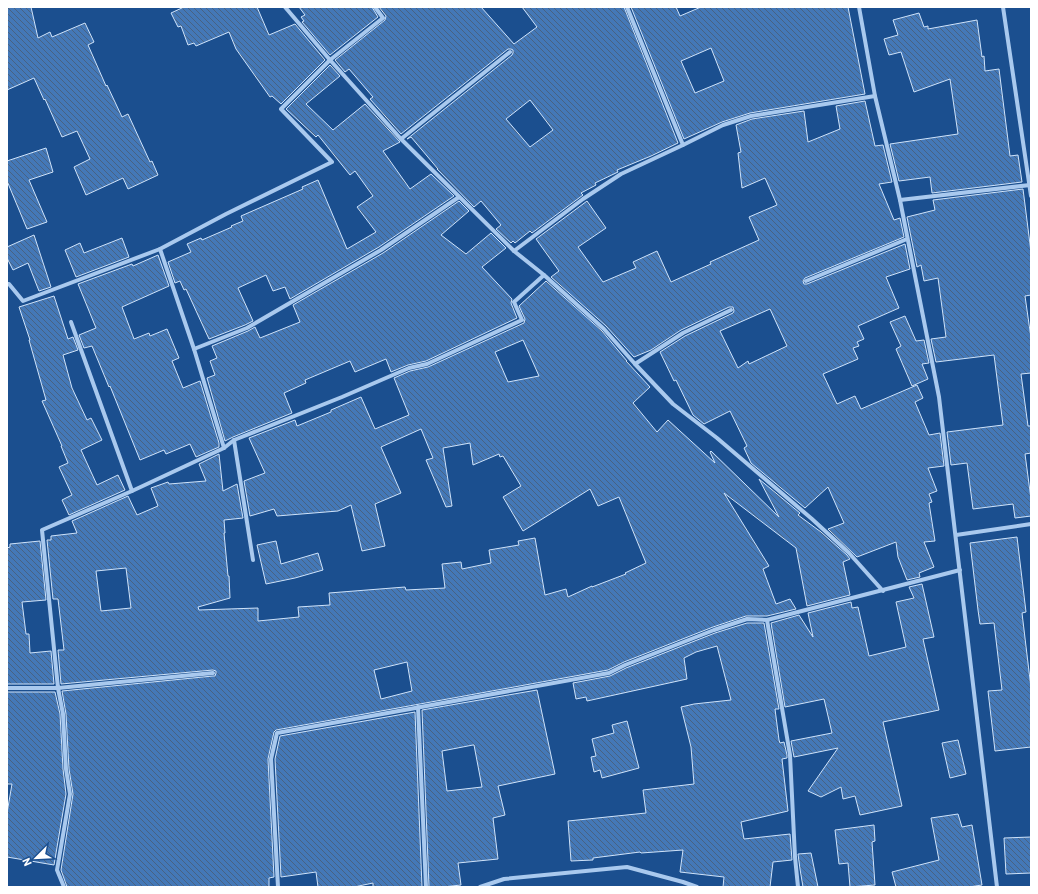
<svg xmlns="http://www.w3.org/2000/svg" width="1038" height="894" font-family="Barlow,sans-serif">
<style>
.building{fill:url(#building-back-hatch);stroke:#cfe3fa;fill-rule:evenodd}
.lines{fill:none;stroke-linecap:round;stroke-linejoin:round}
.minor{stroke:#a9c9ee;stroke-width:4}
</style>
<defs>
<pattern id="building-back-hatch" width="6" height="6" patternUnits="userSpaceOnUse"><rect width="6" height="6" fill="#4478b7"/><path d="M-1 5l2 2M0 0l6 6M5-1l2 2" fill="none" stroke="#486282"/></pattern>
</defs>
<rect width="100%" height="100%" fill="#1b4f8f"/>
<g class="building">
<path d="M7 7H31L38 38 50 32 52 37 85 23 94 42 88 45 106 86 107 85 122 117 128 114 150 162 152 161 158 175 128 189 123 178 86 195 74 167 90 159 77 131 62 137 45 99 44 100 34 78 7 90Z"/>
<path d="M184 7H257L269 35 295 24 325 60 281 104 272 96 270 97 236 49 229 32 196 46 194 43 188 45 181 26 178 27 171 13Z"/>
<path d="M299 7H372L378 17 330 55 302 22 304 21 301 17 305 15Z"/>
<path d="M379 7H481L514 44 537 27 522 7H624L678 143 651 156 617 170 618 172 595 183 596 185 581 193 583 195 532 233 530 231 515 243 513 241 511 243 496 229 501 225 481 201 474 207 437 169H438L411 137 407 139 512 55 513 53V50L511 49H508L401 134 370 99 373 97 349 69 345 72 335 60 385 20 386 16ZM530 100 553 130 530 147 506 119Z"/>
<path d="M631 7H676L680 16 701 7H848L865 94 750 113 722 122 684 139ZM711 48 724 81 695 93 681 61Z"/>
<path d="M919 13 924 27 928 26V29L977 20 982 57 984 56 985 71 999 69 1010 156 1018 155 1022 182 932 193 930 177 899 181 890 144 958 134 950 79 914 92 901 52 889 55 884 39 898 35 893 20Z"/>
<path d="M330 65 340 76 306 104 333 130 365 104 400 142 383 151 410 189 431 174 454 196 379 247 290 299 285 287 273 291 266 275 238 288 253 321 245 325 209 339 186 289 184 290 180 281 175 283 168 262 191 252 187 244 201 238 202 240 232 227 231 226 243 221 241 216 303 189 302 187 318 180 347 249 376 232 357 207 373 196 355 171 350 175 318 135 316 137 286 109Z"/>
<path d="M865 101 875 146 883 145 892 182 879 184 894 220 900 218 904 237 805 278 803 281 804 284H807L905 244 910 269 886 277 899 308 858 326 864 339 857 342 859 346 853 348 858 359 823 374 837 404 855 396 861 409 917 385 923 398 915 402 929 435 940 433 944 466 928 468 937 491 929 494 932 502 929 503 935 541 924 542 934 567 919 573 920 577 907 580 898 557 896 542 857 557 828 529 844 523 828 487 805 508 751 463 744 448 747 446 730 411 704 424 693 415 676 380 674 381 660 352 685 336 733 313 734 311 733 307H729L681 330 651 350 634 357 606 326 551 277 559 271 536 239 587 201 606 228 578 247 603 282 636 268 633 262 657 251 671 282 711 264 710 262 759 240 749 217 777 205 765 178 742 188 738 153 741 152 736 125 752 119 804 111 808 142 840 129 836 106ZM770 309 787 346 749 364 748 361 738 368 720 331Z"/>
<path d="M46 148 53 172 29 180 47 222 27 229 7 181V161Z"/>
<path d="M1023 189 1031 252V295L1025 296 1031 338V373L1021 374 1028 426H1031V453L1025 454 1031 499V516L1015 518 1013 504 973 509 967 463 951 465 947 432 1003 425 994 355 936 362 931 339 946 337 938 278 924 281 921 265 917 267 907 217 935 210 933 200Z"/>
<path d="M459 201 469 211 441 235 466 254 491 233 506 248 482 267 512 299 511 303 517 318 426 361 408 365 391 372 386 359 355 372 350 361 305 380 306 383 284 393 292 413 233 437 225 441 207 378 215 375 210 361 217 358 212 346 248 331 255 327 260 338 300 322 293 305 383 253Z"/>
<path d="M34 235 51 287 39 291 28 263 13 270 7 258V247Z"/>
<path d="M122 238 129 257 76 277 65 250 80 243 84 253Z"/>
<path d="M158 255 169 286 122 307 134 339 149 333 150 336 167 329 179 358 172 361 183 388 200 381 219 443V447L196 457 190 444 166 454 164 450 140 460 110 386 109 387 92 346 84 348 79 335 96 328 78 284 132 264 133 266Z"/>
<path d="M546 281 602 331 627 361H626L650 387 633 403 657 432 668 420 715 463 710 452 711 451 779 517 759 479 800 513 798 515 821 532 847 555 850 559 843 562 850 595 807 606 796 548 724 493 769 566 763 569 776 604 790 599 796 609 767 616H746L713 627 624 662 608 670 276 730 274 732 268 759 274 877 269 878V887H67L61 870 73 794 69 769 66 714 62 691 213 676H215L216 673V671L213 670 61 684 58 650H64L58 599H53L47 540H51V536L77 533 72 521 128 496 137 515 158 506 151 488 168 482 169 484 206 481 199 464 219 454 223 491 237 484 243 518 224 520 225 533H224L228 576H229L230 598 198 607 199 610 258 608V621L299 617 298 607 330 605 329 593 405 587 406 590 445 588 442 564 461 562 462 569 491 563 489 550 519 545 518 541 535 538 545 595 566 589 568 597 592 586V587L626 574 625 573 646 563 619 497 598 506 590 489 523 531 503 497 521 486 503 456 500 457 499 454 473 465 470 443 443 448 452 506 446 507 426 460 433 458 421 429 381 447 401 493 375 504 385 546 362 551 351 505 338 511 277 516 274 509 250 516 244 481 265 473 249 438 295 420 297 426 331 412V410L361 397 375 429 409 415 394 378 410 371 428 367 524 323 525 319 519 306ZM523 340 539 376 508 382 495 352ZM126 568 131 608 101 611 96 571ZM407 662 412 691 381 699 374 670Z"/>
<path d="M54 296 68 339 73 337 78 350 63 355 72 388 87 420 91 418 102 440 81 450 97 485 118 475 125 490 69 515 62 500 72 495 59 467 68 463 61 446H62L42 401 46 400 29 340H30L19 307Z"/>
<path d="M905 316 916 341 924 340 929 363 922 364 928 379 912 386 896 349 901 346 890 322Z"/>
<path d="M1017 537 1026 612 1022 613 1031 688V747L995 751 988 691 1002 690 994 623 980 624 978 610 970 543Z"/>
<path d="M40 541 46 600 22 602 26 634H29L30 653 51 651 54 684H7V548L10 547V544Z"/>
<path d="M276 541 281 564 318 553 323 570 295 578 266 584 257 545Z"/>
<path d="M922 584 934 637 923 639 939 710 883 722 902 806 860 815 855 796 843 799 841 787 821 797 808 791 838 748 794 757 791 741 832 733 824 699 785 707 771 623 799 615 813 637 808 613 851 602 852 608 858 607 869 656 906 647 896 602 914 598 909 587Z"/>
<path d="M747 623H764L779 709H775L779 740 780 743 784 742 787 755V758L782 759 788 811 741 822 744 839 790 834 792 860 773 862 770 887H723L724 877 680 872 683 850 641 853 640 852 593 858V860L571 861 568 821 646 813 643 790 694 784 691 747 681 707 694 704 731 700 717 646 696 652 684 658 687 679 587 701 586 697 576 699 573 683 610 676 626 668 715 633Z"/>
<path d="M537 690 555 774 498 786 505 815 493 818 498 859 458 863 461 885 443 887H429L422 710ZM473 745H474L482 787 447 791 442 751Z"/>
<path d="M7 692H55L60 714 63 769 66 794 54 865 7 857V813L12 784H7Z"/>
<path d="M415 712 422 887H373V883L354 887H318L316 872 281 877 275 759 280 736Z"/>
<path d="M627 721 639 768 602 778 600 770 594 772 591 757 596 756 592 739 614 733 612 725Z"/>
<path d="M958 740 966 774 950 778 942 743Z"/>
<path d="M958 814 962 827 972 825 982 885 969 887H896L892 872 939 860 931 818Z"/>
<path d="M874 825 875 841 872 842 875 885 850 887 848 863 839 864 835 830Z"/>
<path d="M1031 837V873L1006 874 1004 838Z"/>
<path d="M811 853 818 887H803L800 869 798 854Z"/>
</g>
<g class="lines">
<g class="minor">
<path d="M285 7 330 60 401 139 514 251 544 275 604 329 635 364 673 404 717 438 812 519 849 553 883 591"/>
<path d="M375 7 383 18 330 60 281 109 332 162 226 214 160 249 194 349 247 328 381 250 459 197"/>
<path d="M627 7 683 145"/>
<path d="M859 7 875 96 900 200 939 397 997 887"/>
<path d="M1003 7 1031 196"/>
<path d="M401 139 510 52"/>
<path d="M900 200 1030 185"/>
<path d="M514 251 583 199 621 174 683 145 723 125 751 116 875 96"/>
<path d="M806 281 907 239"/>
<path d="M7 284H9L23 301 160 249"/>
<path d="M71 322 132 491"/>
<path d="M194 349 224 448 234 440 342 397 409 368 427 364 522 320 514 302 544 275"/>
<path d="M635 364 683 333 731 310"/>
<path d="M234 440 253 560"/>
<path d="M956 535 1031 524"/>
<path d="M767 620 960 570"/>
<path d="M213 673 58 688 42 530 132 491 224 448"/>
<path d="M7 688H58L63 714 66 769 70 794 57 870 64 887"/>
<path d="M418 707 426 887"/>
<path d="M278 887 271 759 277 733 609 673 625 665 714 630 747 619 767 620 790 755 795 857 798 887"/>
<path d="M480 887 504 879 627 867 683 882 697 887"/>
</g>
</g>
<rect width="1038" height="894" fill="none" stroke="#ffffff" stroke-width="16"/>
<g transform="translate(36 858) rotate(246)" stroke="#1b4f8f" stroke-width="3" paint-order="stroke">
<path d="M0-3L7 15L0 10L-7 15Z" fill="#ffffff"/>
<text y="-6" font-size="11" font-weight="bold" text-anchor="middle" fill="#ffffff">N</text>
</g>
</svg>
